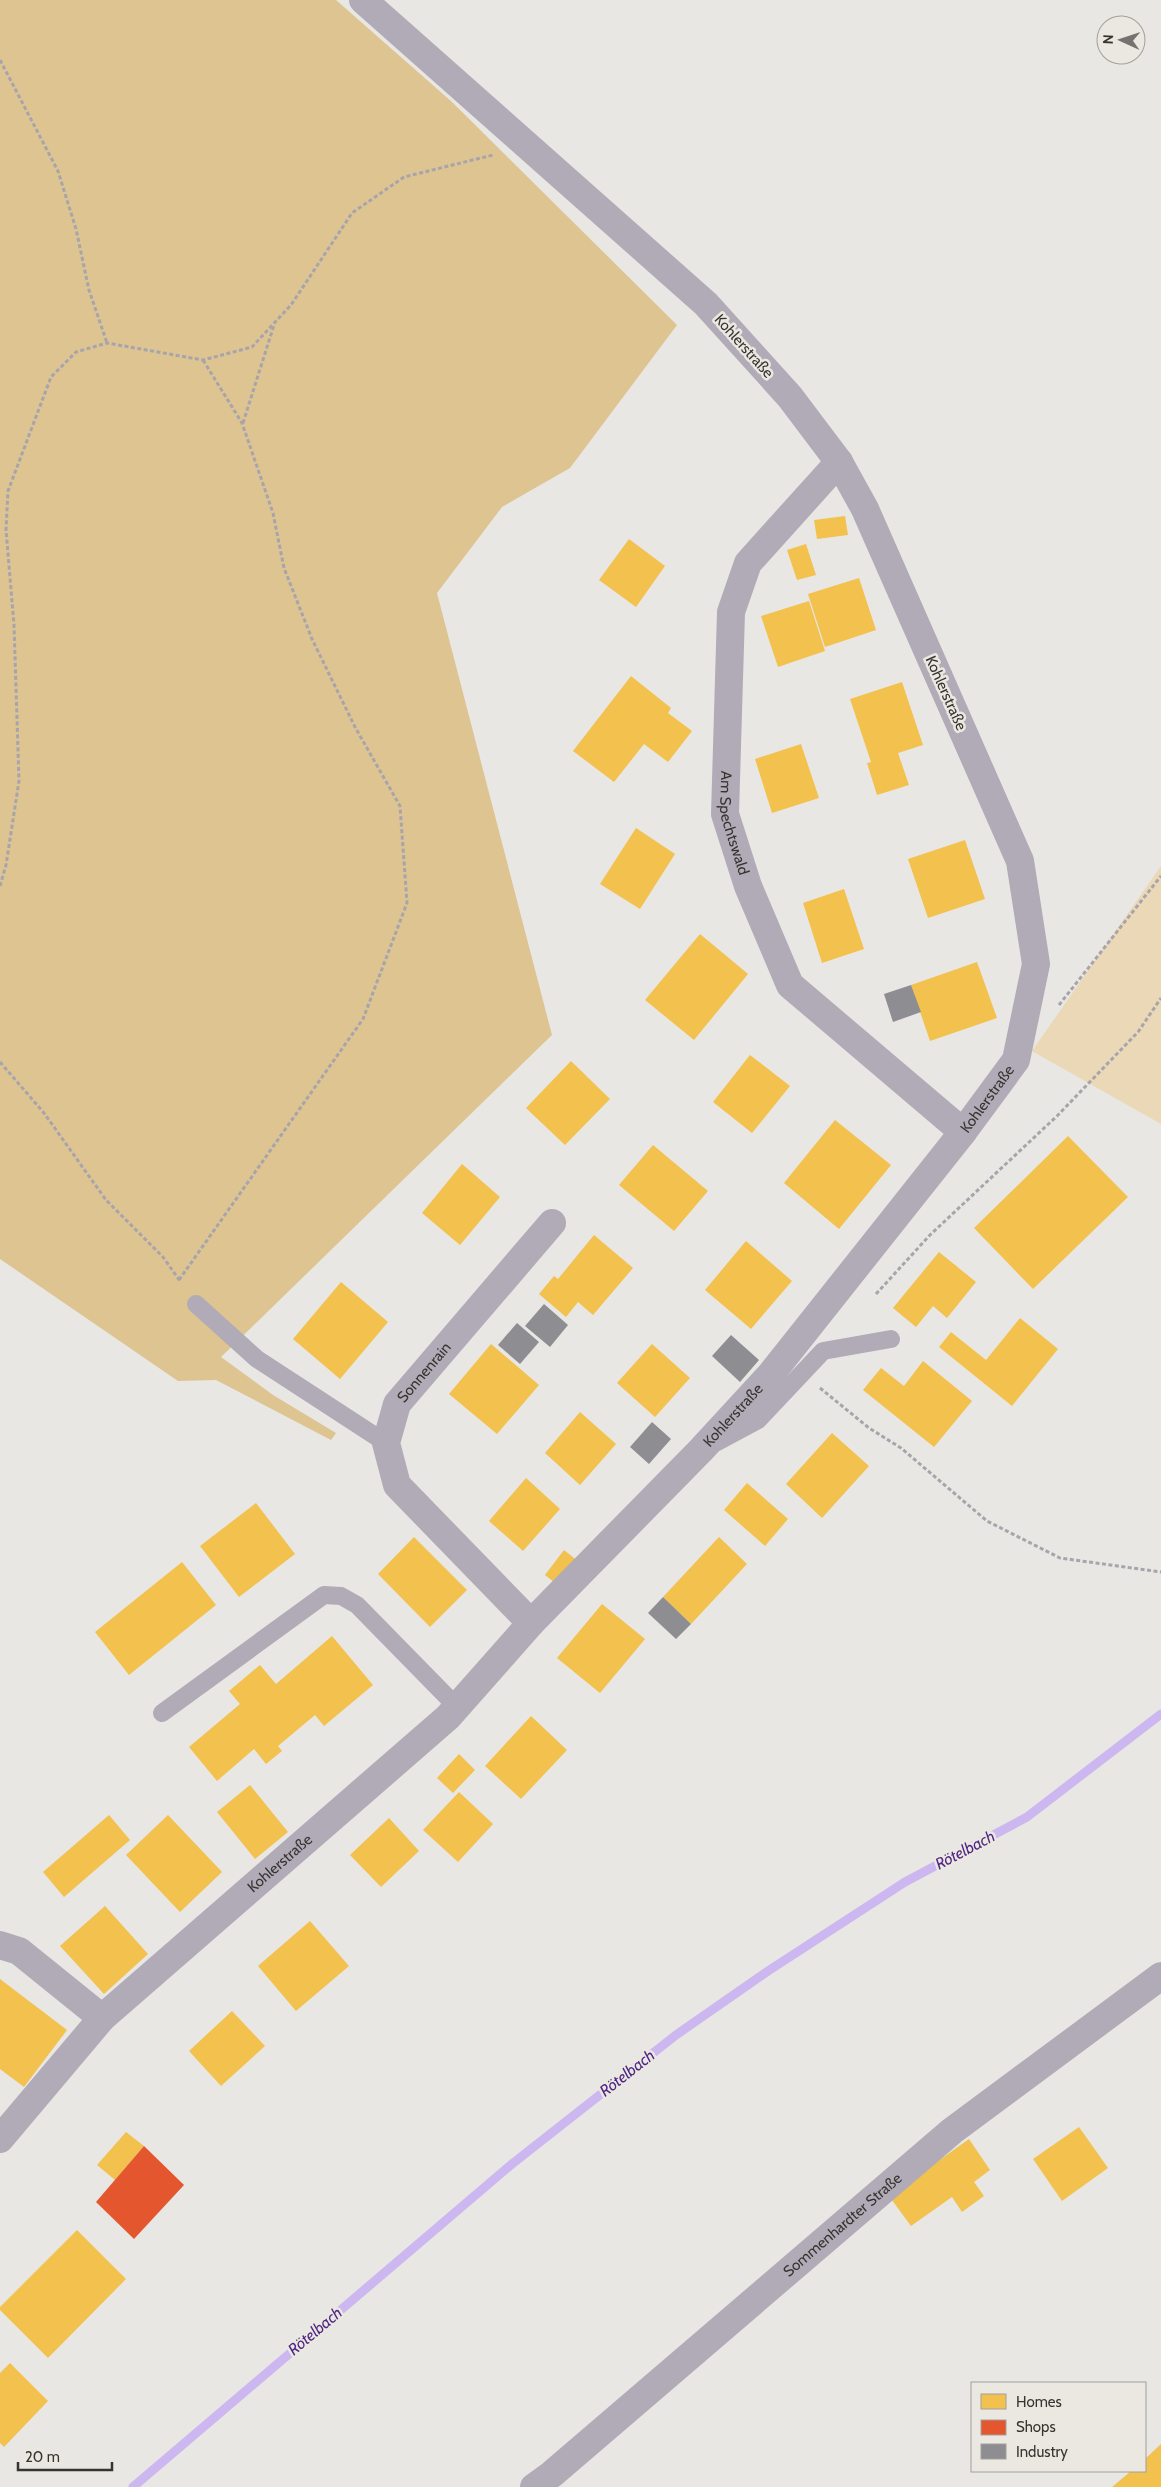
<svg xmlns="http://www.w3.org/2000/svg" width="1161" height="2487" font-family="Cabin,sans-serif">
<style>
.green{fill:#ead8b6}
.forest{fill:#ddc491}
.homes{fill:#f2c14e}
.shops{fill:#e4572e}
.industry{fill:#8d8d92}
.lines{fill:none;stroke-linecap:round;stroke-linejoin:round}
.stream{stroke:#ccb7f0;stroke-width:9}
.path{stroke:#a8a4ac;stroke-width:3;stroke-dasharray:4 2.5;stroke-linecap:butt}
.lane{stroke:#b0abb7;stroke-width:18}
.street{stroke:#b0abb7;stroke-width:28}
.labels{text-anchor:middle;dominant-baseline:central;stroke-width:5;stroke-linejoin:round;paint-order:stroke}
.street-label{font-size:15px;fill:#353431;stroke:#ebe8e1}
.water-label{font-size:16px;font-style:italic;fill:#502785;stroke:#ebe8e1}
</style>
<rect width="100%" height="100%" fill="#e9e7e3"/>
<path class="green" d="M1161 866V1124L1032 1051Z"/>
<path class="forest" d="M0 0H336L452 102 677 325 570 468 502 507 437 593 552 1035 221 1357 273 1395 336 1433 331 1440 216 1380 178 1381 0 1259Z"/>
<g class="homes">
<path d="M845 516 848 535 817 539 814 520Z"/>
<path d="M629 539 665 566 636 607 599 580Z"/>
<path d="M806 544 816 575 797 580 787 550Z"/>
<path d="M859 578 876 630 825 647 808 594Z"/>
<path d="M809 601 825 651 778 667 761 616Z"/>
<path d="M631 676 671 708 668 713 692 731 668 762 644 744 614 782 573 751Z"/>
<path d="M902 682 923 745 898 753 909 785 877 795 867 763 871 762 850 699Z"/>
<path d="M801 744 819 798 772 813 755 759Z"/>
<path d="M636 828 675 854 640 909 600 884Z"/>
<path d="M965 840 985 899 928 918 908 859Z"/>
<path d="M844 889 864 949 822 963 803 903Z"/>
<path d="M700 934 748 974 694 1040 645 1000Z"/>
<path d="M977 962 997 1018 930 1041 911 985Z"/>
<path d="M750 1055 790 1086 752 1133 713 1102Z"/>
<path d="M571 1061 610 1099 565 1145 526 1108Z"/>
<path d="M835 1120 891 1165 839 1229 784 1183Z"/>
<path d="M1068 1136 1128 1197 1033 1289 974 1228Z"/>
<path d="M653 1145 708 1191 674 1231 619 1185Z"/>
<path d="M462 1164 500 1197 460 1245 422 1213Z"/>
<path d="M594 1235 633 1268 593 1315 578 1302 566 1317 539 1294 554 1276 558 1279Z"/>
<path d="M746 1241 792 1281 751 1329 705 1290Z"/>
<path d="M939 1252 976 1282 947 1318 933 1306 916 1327 893 1308Z"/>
<path d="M341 1282 388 1322 340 1379 293 1339Z"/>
<path d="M1020 1318 1058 1349 1012 1406 939 1347 951 1332 986 1360Z"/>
<path d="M491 1344 539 1385 497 1434 449 1394Z"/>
<path d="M652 1344 690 1378 655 1417 617 1383Z"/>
<path d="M923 1361 972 1401 934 1447 863 1390 881 1368 904 1386Z"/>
<path d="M580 1412 616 1444 580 1485 545 1453Z"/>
<path d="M832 1433 869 1466 822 1518 786 1484Z"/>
<path d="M526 1478 560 1509 523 1551 489 1521Z"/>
<path d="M747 1483 788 1519 765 1546 724 1510Z"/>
<path d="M256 1503 295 1554 239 1597 200 1546Z"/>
<path d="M414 1537 467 1590 430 1627 378 1574Z"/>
<path d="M719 1537 747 1564 691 1624 663 1597Z"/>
<path d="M564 1550 579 1562 559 1586 545 1575Z"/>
<path d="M182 1562 216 1605 129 1675 95 1632Z"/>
<path d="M602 1604 645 1639 600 1693 557 1658Z"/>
<path d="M332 1636 373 1685 324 1726 315 1715 278 1746 282 1751 266 1764 254 1749 217 1781 189 1747 240 1704 229 1691 260 1665 276 1684Z"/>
<path d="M531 1716 567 1750 521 1799 485 1766Z"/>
<path d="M459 1754 475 1770 453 1793 437 1778Z"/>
<path d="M250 1785 288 1832 255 1859 217 1812Z"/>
<path d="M459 1792 493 1824 458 1862 423 1830Z"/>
<path d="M109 1815 130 1840 64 1897 43 1872Z"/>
<path d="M168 1815 222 1872 180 1912 126 1855Z"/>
<path d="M389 1818 419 1851 381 1887 350 1855Z"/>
<path d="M105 1906 148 1954 104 1994 60 1946Z"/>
<path d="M310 1921 349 1966 296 2011 258 1966Z"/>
<path d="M0 1979 67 2030 24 2087 0 2069Z"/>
<path d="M232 2011 265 2046 221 2086 189 2051Z"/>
<path d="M1079 2127 1108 2168 1062 2201 1033 2159Z"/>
<path d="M126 2132 144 2146 115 2180 97 2165Z"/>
<path d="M969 2139 990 2170 974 2182 984 2196 962 2212 952 2197 911 2226 889 2196Z"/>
<path d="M77 2230 126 2279 48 2358 0 2310V2307Z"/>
<path d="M10 2363 48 2401 4 2447 0 2443V2373Z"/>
<path d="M1161 2444V2487H1112L1131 2471H1145V2459Z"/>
</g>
<path class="shops" d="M144 2146 184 2185 134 2239 96 2202Z"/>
<g class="industry">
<path d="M911 985 921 1012 893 1022 884 994Z"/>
<path d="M544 1304 568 1325 550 1347 525 1326Z"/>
<path d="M517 1323 539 1342 520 1364 498 1345Z"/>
<path d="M731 1335 759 1360 740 1382 712 1356Z"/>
<path d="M652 1422 671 1439 649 1464 630 1447Z"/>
<path d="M663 1597 691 1624 676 1639 648 1613Z"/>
</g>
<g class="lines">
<path class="stream" d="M133 2487 512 2164 676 2035 768 1971 905 1882 1027 1817 1161 1714"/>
<g class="path">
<path d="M0 60 58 171 76 229 89 290 107 343"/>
<path d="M243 423 274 325"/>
<path d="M0 886 6 865 19 781 14 625 6 530 8 491 51 377 76 352 107 343 203 360 252 347 291 305 352 213 404 177 493 155"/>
<path d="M1059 1005 1161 876"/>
<path d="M0 1062 44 1113 106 1200 163 1257 180 1281"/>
<path d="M179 1280 363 1019 407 903 400 806 355 727 312 639 284 568 273 513 242 423 203 360"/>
<path d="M876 1294 930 1235 1057 1116 1138 1032 1161 998"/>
<path d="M820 1388 869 1428 901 1448 987 1521 1060 1558 1161 1572"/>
</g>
<g class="lane">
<path d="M196 1304 257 1359 386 1443"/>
<path d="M717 1442 758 1420 823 1351 891 1339"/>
<path d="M162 1713 324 1595 341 1596 357 1605 457 1707"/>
</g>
<g class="street">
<path id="s1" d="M839 462 748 563 731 612 725 814 748 886 790 985 963 1132"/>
<path id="s2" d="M531 1623 397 1485 386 1443 397 1404 552 1223"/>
<path d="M0 1945 19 1951 102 2018"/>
<path id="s3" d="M0 2139 102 2018 448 1717 531 1623 701 1450 771 1374 963 1132 1016 1060 1036 964 1020 861 865 509 839 462 790 397 706 304 363 0"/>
<path id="s4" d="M534 2487 552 2474 952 2131 1161 1976"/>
</g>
</g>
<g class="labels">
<g class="street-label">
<text transform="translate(744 346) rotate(48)">Kohlerstraße</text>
<text transform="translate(946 693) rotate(66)">Kohlerstraße</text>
<text stroke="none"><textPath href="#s1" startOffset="400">Am Spechtswald</textPath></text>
<text stroke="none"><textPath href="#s3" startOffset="1438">Kohlerstraße</textPath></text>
<text stroke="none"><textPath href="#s2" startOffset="318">Sonnenrain</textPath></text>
<text stroke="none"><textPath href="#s3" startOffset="1032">Kohlerstraße</textPath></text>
<text stroke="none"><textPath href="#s3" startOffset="394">Kohlerstraße</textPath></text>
<text stroke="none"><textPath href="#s4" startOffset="405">Sommenhardter Straße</textPath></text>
</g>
<g class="water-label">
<text transform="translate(965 1850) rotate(-28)">Rötelbach</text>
<text transform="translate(627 2073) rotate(-38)">Rötelbach</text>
<text transform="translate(315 2331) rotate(-40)">Rötelbach</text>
</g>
</g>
<rect x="971" y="2382" width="175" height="90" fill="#ebe8e1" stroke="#a2a09b"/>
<rect x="981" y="2394" width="25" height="15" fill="#f2c14e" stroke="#a2a09b"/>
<text x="1016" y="2407" font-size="15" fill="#353431">Homes</text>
<rect x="981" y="2420" width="25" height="15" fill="#e4572e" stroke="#a2a09b"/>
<text x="1016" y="2432" font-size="15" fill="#353431">Shops</text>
<rect x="981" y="2444" width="25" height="15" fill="#8d8d92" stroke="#a2a09b"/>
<text x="1016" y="2457" font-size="15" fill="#353431">Industry</text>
<g transform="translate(1121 40) rotate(273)"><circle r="24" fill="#ebe8e1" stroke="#a2a09b"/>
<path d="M0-4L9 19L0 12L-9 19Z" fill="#74736f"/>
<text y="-8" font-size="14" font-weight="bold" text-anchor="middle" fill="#353431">N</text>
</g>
<path d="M18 2462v8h94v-8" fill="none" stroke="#353431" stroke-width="2.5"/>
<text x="25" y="2462" font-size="15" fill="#353431" stroke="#ebe8e1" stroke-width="4" paint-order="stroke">20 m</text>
</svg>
